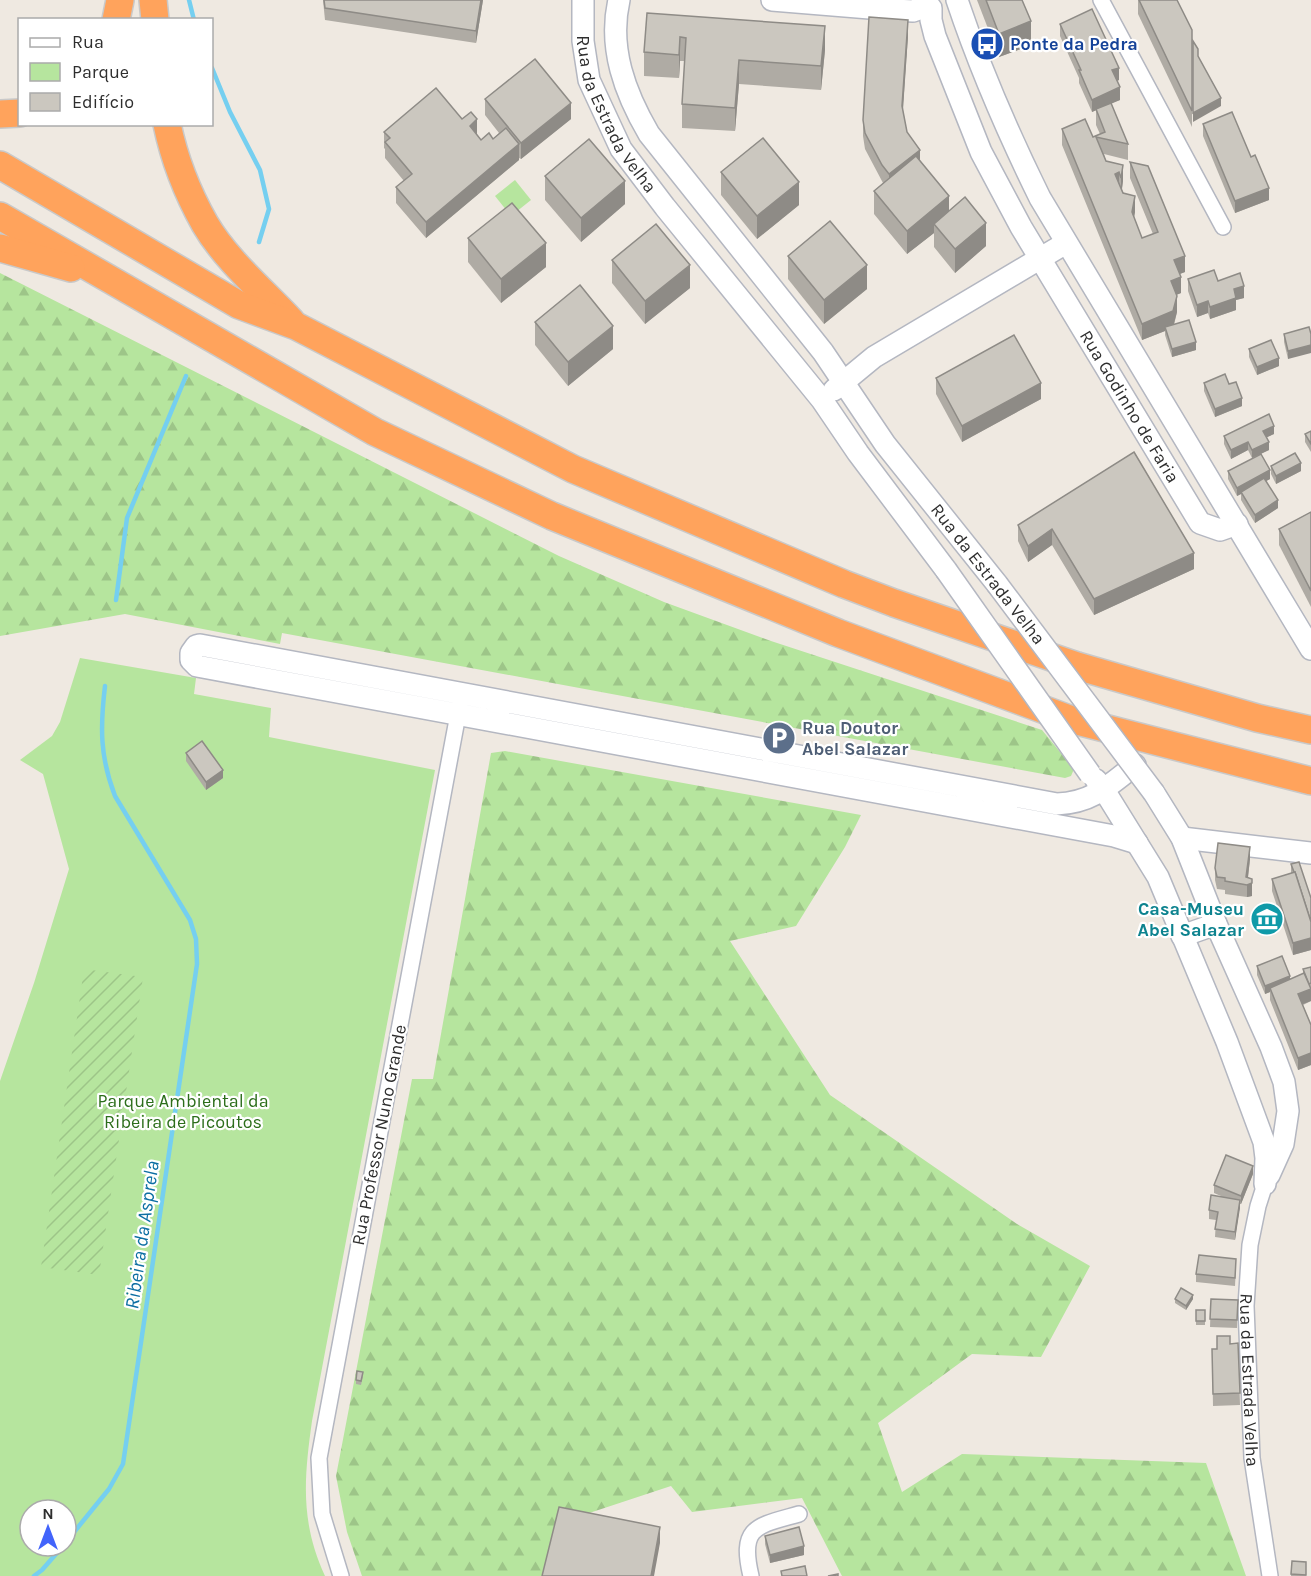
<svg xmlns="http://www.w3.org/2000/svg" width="1311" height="1576" font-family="Karla,sans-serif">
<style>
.forest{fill:url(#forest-firs)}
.park{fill:#b6e59e;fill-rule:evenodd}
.garden{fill:url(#garden-furrows)}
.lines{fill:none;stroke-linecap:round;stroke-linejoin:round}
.stream{stroke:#75cff0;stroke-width:4.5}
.street-casing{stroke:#b4b7c1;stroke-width:18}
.secondary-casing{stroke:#b4b7c1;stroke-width:24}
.highway-casing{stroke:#c9c9c9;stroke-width:30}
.street{stroke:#fff;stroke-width:15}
.secondary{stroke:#fff;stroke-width:21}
.highway{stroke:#ffa35c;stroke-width:27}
.secondary-bridge-casing{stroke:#b4b7c1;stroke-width:24;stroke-linecap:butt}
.secondary-bridge{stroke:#fff;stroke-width:21}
.wall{fill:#afaba4}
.shaded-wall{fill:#8e8b86}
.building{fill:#cbc7bf;stroke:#8e8b86;stroke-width:1.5}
.labels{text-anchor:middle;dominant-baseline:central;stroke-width:4.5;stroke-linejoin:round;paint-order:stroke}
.transit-label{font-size:18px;font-weight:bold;fill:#164399;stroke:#fff;text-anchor:start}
.street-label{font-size:18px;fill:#2e2e2e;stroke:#fff}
.service-label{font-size:18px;font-weight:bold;fill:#4e5e75;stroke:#fff;text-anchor:start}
.culture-label{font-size:18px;font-weight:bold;fill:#0d838f;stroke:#fff;text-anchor:end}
.park-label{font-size:18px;fill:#2c6e1b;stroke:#fff}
.water-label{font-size:20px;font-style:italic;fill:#0d6fa3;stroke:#fff}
</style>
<defs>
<pattern id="forest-firs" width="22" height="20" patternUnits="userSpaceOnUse" patternTransform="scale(1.5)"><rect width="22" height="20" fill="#b6e59e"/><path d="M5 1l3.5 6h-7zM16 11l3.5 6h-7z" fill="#9dc588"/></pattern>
<pattern id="garden-furrows" width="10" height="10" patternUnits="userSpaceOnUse" patternTransform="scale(1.5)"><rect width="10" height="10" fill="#b6e59e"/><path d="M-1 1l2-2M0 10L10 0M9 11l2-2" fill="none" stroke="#9dc588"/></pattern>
</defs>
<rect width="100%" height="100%" fill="#efe9e1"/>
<g class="forest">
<path d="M0 273 559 556 664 602 771 641 1042 730 1074 769 1071 776 1065 778 282 633 280 644 125 614 0 636Z"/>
<path d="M505 751 861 815 845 847 796 926 730 941 830 1095 1017 1224 1090 1266 1041 1357 972 1354 878 1423 902 1492 962 1454 1206 1463 1246 1576H842L802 1498 692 1512 671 1486 559 1523 546 1576H362L347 1532 336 1476 412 1079H433L491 753Z"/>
</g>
<g class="park">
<path d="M515 180 531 200 511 216 495 196Z"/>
<path d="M80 658 196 678 194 694 271 708 269 737 435 770 312 1421C304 1478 300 1522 325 1576H0V1081L34 983 69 869 43 774 20 760 52 736 60 722ZM30 1510H66V1546H30Z"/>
</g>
<path class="garden" d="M84 969 143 977 99 1275 41 1267Z"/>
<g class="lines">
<g class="stream">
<path d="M189 0 194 20"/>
<path d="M212 68 230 112 260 170 269 209 259 242"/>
<path d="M116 600 127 518 186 376"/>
<path d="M66 1542 109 1489 123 1464 197 964 196 939 190 920 115 796C100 757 100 728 105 686"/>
<path d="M34 1576 42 1570 63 1546"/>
</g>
<defs>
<g id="street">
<path d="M1101 0 1223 227"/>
<path id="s1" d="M1265 1184 1258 1206 1250 1245 1246 1306 1252 1458 1270 1576"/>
<path d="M341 1576 322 1514 319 1458 462 693"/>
<path d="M751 1576C739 1526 757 1526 799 1514"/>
</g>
<g id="secondary">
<path id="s2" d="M583 0V41L589 80 621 149 665 207 822 400 858 453 946 570"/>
<path d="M619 0C608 48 625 93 649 134L823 352 885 444 997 584"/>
<path d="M772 0 894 10 913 11 927 6"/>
<path d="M957 0C980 69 1008 133 1040 198L1311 649"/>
<path id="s3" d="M931 8V20L935 36 981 152 1021 227 1200 523 1220 530 1237 524"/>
<path d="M834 390 874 357 1066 243"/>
<path d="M1135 765C1109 786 1091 803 1057 804L200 645 196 646 191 653V660L197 666 1114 836 1137 843"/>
<path d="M1096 780 1104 790 1158 877 1227 1042 1264 1142 1266 1158 1265 1184"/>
<path d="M1154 793 1182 838 1216 924 1271 1047 1284 1082 1288 1111 1283 1144 1269 1175"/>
<path d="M1182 838 1311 853"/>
<path d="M1182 936 1216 924"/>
</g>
<g id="highway">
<path d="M153 0 155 20"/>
<path d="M116 20 120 0"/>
<path d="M0 114 20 113"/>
<path d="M167 124C174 158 188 194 205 224 226 260 262 290 291 321"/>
<path d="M0 165 239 305 296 326 573 469 844 584 894 603 1077 666 1257 718 1311 730"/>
<path d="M0 216 375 432 552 516 838 633 1069 719 1311 781"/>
<path d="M0 248 71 268"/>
</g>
</defs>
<use href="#street" class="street-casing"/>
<use href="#secondary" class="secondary-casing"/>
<use href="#highway" class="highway-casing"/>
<use href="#street" class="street"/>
<use href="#secondary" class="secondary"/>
<use href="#highway" class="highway"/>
<defs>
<g id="secondary-bridge">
<path d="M946 570 1090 774"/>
<path d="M997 584 1154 793"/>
</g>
</defs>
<use href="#secondary-bridge" class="secondary-bridge-casing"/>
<use href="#secondary-bridge" class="secondary-bridge"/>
</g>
<g class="wall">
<path d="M323 0H483L476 43 325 20Z"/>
<path d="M977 0H1022L1031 45 999 57Z"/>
<path d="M1138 0H1177L1192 30V127L1138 14Z"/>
<path d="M647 13 825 50 821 90 739 84 735 131 682 128V104L685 61H680L679 78 644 76V52Z"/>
<path d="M1060 24 1119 80 1117 81 1120 100 1111 103 1128 144V160L1104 154 1106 161 1123 165V181L1122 190 1135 212 1134 217 1142 238 1153 234 1130 178V162L1185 272 1180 274 1181 293 1176 295 1177 312 1174 325 1196 350 1172 357 1165 335V331L1142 340 1062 145V129L1093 137 1100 134 1096 125V110L1092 112 1079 83V78L1060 36Z"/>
<path d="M908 36 903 110 907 132 920 161 949 211 986 246 955 273 934 247V233L907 254 874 214V191L883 183 865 149 863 136V120Z"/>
<path d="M485 99 571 119 521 159 519 158V160L426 238 396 203V187L404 181 385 158V149L384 148V132L462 119 481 140 493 139 499 133 485 115Z"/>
<path d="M1203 124 1269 200 1235 213 1203 136Z"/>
<path d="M721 172 799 205 757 239 721 195Z"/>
<path d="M545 176 625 204 581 242 545 200Z"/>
<path d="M468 238 546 267 501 303 468 262Z"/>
<path d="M788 256 867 289 824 324 788 279Z"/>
<path d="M612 260 690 288 645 324 612 283Z"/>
<path d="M1188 279 1218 281 1244 298 1236 300V310L1210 319 1208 313 1197 317 1188 291Z"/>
<path d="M535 322 613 349 568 386 535 345Z"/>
<path d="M1309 327 1288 359 1284 342V334Z"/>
<path d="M1249 349 1279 366 1257 375 1249 357Z"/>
<path d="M936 378 1041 399 962 442 936 394Z"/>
<path d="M1204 383 1229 384 1242 406 1215 417 1204 391Z"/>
<path d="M1311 431V452L1305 442V434Z"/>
<path d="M1274 434 1267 437 1269 450 1252 458 1248 450 1231 459 1224 444V436Z"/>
<path d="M1134 452 1194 569 1094 615 1052 545 1028 562 1018 541V525Z"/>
<path d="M1271 466 1301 471 1276 484 1271 474Z"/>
<path d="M1228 471 1270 479 1266 481 1278 508 1255 523 1241 500V494L1237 496 1228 479Z"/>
<path d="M1311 512V607L1279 545V529Z"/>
<path d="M186 753 223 778 206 790 186 761Z"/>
<path d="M1250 859 1248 878 1252 896 1247 897 1225 894V890L1217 889 1215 880V868Z"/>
<path d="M1291 864 1311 898V950L1293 955 1272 891V879L1291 873Z"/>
<path d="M1257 966 1290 979 1303 974V969L1311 967V1001L1303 1005 1311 1025V1065L1298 1070 1270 1000V992L1265 994 1257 975Z"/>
<path d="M1253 1174 1241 1204H1240L1235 1240 1215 1237 1216 1220 1209 1219V1210L1221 1196 1214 1193V1185Z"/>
<path d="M1236 1267 1235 1286 1196 1282V1274Z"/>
<path d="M1175 1299H1193L1186 1310 1175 1303Z"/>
<path d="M1211 1299 1238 1300 1237 1328 1210 1327Z"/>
<rect x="1196" y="1310" width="9" height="15"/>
<path d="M1238 1343 1240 1405 1213 1406 1212 1349H1217L1230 1344Z"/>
<path d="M363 1376 361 1385 356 1384V1380Z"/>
<path d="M765 1536 804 1555 770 1563 765 1544Z"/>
<path d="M1292 1561 1306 1562V1576H1291Z"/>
</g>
<g class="shaded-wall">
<path d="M481 0H483L476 43V31Z"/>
<path d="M908 20V36L902 122V106Z"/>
<path d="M1031 21V45L999 57V34Z"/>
<path d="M825 26V50L821 90V66Z"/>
<path d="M680 37V61L679 78V55Z"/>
<path d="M739 60V84L735 131V108Z"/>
<path d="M1119 68V80L1112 83V70Z"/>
<path d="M1120 87V100L1092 112V100Z"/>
<path d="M1221 98V106L1193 122V113Z"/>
<path d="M571 103V119L521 159V143Z"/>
<path d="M477 119V135L470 126Z"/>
<path d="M519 144V160L426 238V222Z"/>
<path d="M920 150V166L889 190V174Z"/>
<path d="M1123 165V181L1121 194V178Z"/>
<path d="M1119 172V188L1115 174Z"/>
<path d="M625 181V204L581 242V218Z"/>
<path d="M799 182V205L757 239V216Z"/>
<path d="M1269 188V200L1235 213V201Z"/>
<path d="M949 196V220L934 224V233L907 254V231Z"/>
<path d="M1135 196V212L1132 228V212Z"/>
<path d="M986 223V246L955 273V249Z"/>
<path d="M546 243V267L501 303V279Z"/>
<path d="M1185 256V272L1174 276V260Z"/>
<path d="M690 265V288L645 324V301Z"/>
<path d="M867 265V289L824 324V300Z"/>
<path d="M1181 277V293L1171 297V281Z"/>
<path d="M1244 286V298L1236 300V310L1210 319V307L1234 289Z"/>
<path d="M1177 296V312L1173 327H1165V331L1142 340V324Z"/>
<path d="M1208 301V313L1197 317V305Z"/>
<path d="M613 326V349L568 386V362Z"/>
<path d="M1196 342V350L1172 357V349Z"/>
<path d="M1311 345V353L1288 359V351Z"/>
<path d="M1279 358V366L1257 375V367Z"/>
<path d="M1041 383V399L962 442V426Z"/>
<path d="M1242 398V406L1215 417V409Z"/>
<path d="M1274 426V434L1263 439V431Z"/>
<path d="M1248 442V450L1231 459V450Z"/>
<path d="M1269 442V450L1252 458V450Z"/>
<path d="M1301 463V471L1276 484V476Z"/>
<path d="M1270 470V479L1242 494 1241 492V494L1237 496V488Z"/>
<path d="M1278 500V508L1255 523V515Z"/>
<path d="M1052 529V545L1028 562V546Z"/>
<path d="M1194 553V569L1094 615V599Z"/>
<path d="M223 770V778L206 790V782Z"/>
<path d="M1250 847V859L1247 885 1246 877Z"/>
<path d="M1252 879V896L1247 897V885Z"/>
<path d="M1311 938V950L1293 955V943Z"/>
<path d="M1290 976V984L1270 988V992L1265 994V986Z"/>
<path d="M1311 989V1001L1298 1006V994Z"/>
<path d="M1311 1053V1065L1298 1070V1058Z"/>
<path d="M1253 1166V1174L1241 1204V1196Z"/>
<path d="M1240 1200V1208L1235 1240V1232Z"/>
<path d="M1193 1295V1299L1186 1310V1306Z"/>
<path d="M660 1527V1543L654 1576H651Z"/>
<path d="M804 1546V1555L770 1563V1555Z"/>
</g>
<g class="building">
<path d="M324 0H481L476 31 325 8Z"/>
<path d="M986 0H1022L1031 21 999 34Z"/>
<path d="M1139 0H1177L1192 30V111Z"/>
<path d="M1092 9 1119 68 1112 70 1120 87 1092 100 1079 70H1081L1060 24Z"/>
<path d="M647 13 825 26 821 66 739 60 735 108 682 104 686 38 680 37 679 55 644 52Z"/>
<path d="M869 17 908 20 902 106 907 132 920 150 889 174 882 165 865 133 863 120Z"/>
<path d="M1193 41 1198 49V56L1221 98 1193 113Z"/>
<path d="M535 59 571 103 521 143 485 99Z"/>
<path d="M436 88 462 119 471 112 477 119 470 126 481 140 489 133 493 139 506 128 519 144 426 222 396 187 412 174 385 142 390 138 384 132Z"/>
<path d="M1111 103 1128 144 1096 137 1106 161 1123 165 1121 178 1119 172 1115 174 1123 193 1135 196 1132 212 1142 238 1158 232 1130 162 1148 166 1185 256 1174 260 1181 277 1171 281 1177 296 1173 311 1142 324 1062 129 1085 119 1093 137 1105 132 1096 109Z"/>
<path d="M1232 112 1251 157 1255 155 1269 188 1235 201 1203 124Z"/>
<path d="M763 138 799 182 757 216 721 172Z"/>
<path d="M589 139 625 181 581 218 545 176Z"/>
<path d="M916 156 949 196 907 231 874 191Z"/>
<path d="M965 197 986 223 955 249 934 224Z"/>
<path d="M512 203 546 243 501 279 468 238Z"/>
<path d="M830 221 867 265 824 300 788 256Z"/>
<path d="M656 224 690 265 645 301 612 260Z"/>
<path d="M1214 270 1218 281 1240 273 1244 286 1234 289 1236 298 1210 307 1208 301 1197 305 1188 279Z"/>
<path d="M580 285 613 326 568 362 535 322Z"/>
<path d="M1189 320 1196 342 1172 349 1165 327Z"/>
<path d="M1309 327 1311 334V345L1288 351 1284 334Z"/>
<path d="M1014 335 1041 383 962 426 936 378Z"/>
<path d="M1271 340 1279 358 1257 367 1249 349Z"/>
<path d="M1225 374 1229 384 1236 382 1242 398 1215 409 1204 383Z"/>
<path d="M1269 414 1274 426 1263 431 1269 442 1252 450 1248 442 1231 450 1224 436Z"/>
<path d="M1311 431V444L1305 434Z"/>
<path d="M1134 452 1194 553 1094 599 1052 529 1028 546 1018 525Z"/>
<path d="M1295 453 1301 463 1276 476 1271 466Z"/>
<path d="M1261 454 1270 470 1237 488 1228 471Z"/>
<path d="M1264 478 1278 500 1255 515 1241 492Z"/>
<path d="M1311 512V591L1279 529Z"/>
<path d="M202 741 223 770 206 782 186 753Z"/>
<path d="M1218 843 1250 847 1246 877 1252 879V883L1247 885 1225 881V878L1217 877 1215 868Z"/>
<path d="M1299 862 1311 898V922L1295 872H1294L1291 864Z"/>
<path d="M1295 872 1311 922V938L1293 943 1272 879Z"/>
<path d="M1282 956 1290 976 1265 986 1257 966Z"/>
<path d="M1311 967V983L1309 984 1303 969Z"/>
<path d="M1304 973 1311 989 1298 994 1311 1025V1053L1298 1058 1270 988Z"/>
<path d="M1226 1155 1253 1166 1241 1196 1214 1185Z"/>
<path d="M1211 1195 1240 1200 1235 1232 1215 1229 1218 1212 1209 1210Z"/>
<path d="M1199 1255 1236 1259 1235 1278 1196 1274Z"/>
<path d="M1181 1288 1193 1295 1186 1306 1175 1299Z"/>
<path d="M1211 1299 1238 1300 1237 1320 1210 1319Z"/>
<rect x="1196" y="1310" width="9" height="11"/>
<path d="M1217 1336H1230V1344L1238 1343 1240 1393 1213 1394 1212 1349H1217Z"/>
<path d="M357 1371 363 1372 361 1381 356 1380Z"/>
<path d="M559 1507 660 1527 651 1576H542Z"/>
<path d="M799 1527 804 1546 770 1555 765 1536Z"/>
<path d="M1292 1561 1306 1562V1575L1291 1574Z"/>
<path d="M805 1566 807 1576H782L781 1571Z"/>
<path d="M838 1574V1576H828Z"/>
</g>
<defs>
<symbol id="bus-disc" viewBox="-11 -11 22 22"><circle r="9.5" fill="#1a4fb4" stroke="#fff"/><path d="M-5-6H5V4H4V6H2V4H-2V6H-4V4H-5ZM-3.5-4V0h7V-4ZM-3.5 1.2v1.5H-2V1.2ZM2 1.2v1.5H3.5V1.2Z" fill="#fff"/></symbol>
<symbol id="parking-disc" viewBox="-11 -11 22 22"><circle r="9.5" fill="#5c6f8a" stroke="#fff"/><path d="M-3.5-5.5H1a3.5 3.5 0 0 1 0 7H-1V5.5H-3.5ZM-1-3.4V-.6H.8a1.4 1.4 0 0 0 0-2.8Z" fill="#fff"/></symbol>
<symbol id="museum-disc" viewBox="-11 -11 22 22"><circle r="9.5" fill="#0f9aa8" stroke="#fff"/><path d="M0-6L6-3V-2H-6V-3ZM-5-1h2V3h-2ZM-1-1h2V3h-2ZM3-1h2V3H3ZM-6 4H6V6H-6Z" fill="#fff"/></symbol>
</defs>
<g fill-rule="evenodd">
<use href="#bus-disc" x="968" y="25" width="38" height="38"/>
<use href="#parking-disc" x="760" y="719" width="38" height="38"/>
<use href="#museum-disc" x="1248" y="900" width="38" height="38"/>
</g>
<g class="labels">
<g class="transit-label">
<text x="1010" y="44">Ponte da Pedra</text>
</g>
<g class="street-label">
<text stroke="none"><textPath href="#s2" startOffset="122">Rua da Estrada Velha</textPath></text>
<text stroke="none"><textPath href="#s3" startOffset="448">Rua Godinho de Faria</textPath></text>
<text transform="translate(988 574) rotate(52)">Rua da Estrada Velha</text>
<text transform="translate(379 1135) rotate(-79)">Rua Professor Nuno Grande</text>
<text stroke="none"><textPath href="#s1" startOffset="198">Rua da Estrada Velha</textPath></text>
</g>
<g class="service-label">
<text x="802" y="728">Rua Doutor<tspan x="802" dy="21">Abel Salazar</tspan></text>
</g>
<g class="culture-label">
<text x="1244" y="909">Casa-Museu<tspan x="1244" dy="21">Abel Salazar</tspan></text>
</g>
<g class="park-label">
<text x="183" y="1101">Parque Ambiental da<tspan x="183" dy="21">Ribeira de Picoutos</tspan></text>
</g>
<g class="water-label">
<text transform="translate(142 1235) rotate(-82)">Ribeira da Asprela</text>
</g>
</g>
<rect x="18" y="18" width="195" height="108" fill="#ffffff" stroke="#ababab" stroke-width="1.5"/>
<rect x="30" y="38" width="30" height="9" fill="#ffffff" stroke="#ababab" stroke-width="1.5"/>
<text x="72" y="48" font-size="18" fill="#2e2e2e">Rua</text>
<rect x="30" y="63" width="30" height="18" fill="#b6e59e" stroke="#ababab" stroke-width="1.5"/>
<text x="72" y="78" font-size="18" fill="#2e2e2e">Parque</text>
<rect x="30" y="93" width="30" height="18" fill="#cbc7bf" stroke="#ababab" stroke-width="1.5"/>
<text x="72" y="108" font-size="18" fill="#2e2e2e">Edifício</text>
<g transform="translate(48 1528)"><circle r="28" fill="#ffffff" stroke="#ababab" stroke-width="1.5"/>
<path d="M0-4.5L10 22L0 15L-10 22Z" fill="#4264fb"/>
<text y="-9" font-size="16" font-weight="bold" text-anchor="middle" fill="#2e2e2e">N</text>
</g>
</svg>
